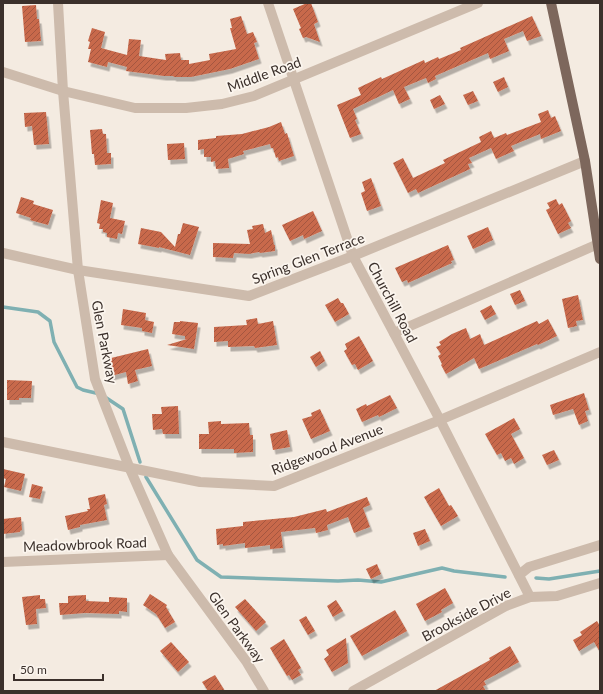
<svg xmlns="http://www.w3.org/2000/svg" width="603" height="694" font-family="Lato,sans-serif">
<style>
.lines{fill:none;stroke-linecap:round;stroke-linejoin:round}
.stream{stroke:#7fb0b2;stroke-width:3.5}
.building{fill:url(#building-hatch);filter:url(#shadow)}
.minor{stroke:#cdbbac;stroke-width:10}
.major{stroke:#7d675c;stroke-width:10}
.labels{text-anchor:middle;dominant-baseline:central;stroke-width:3.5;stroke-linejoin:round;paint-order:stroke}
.street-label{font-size:14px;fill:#3b302b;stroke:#fbf5ee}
</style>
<defs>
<pattern id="building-hatch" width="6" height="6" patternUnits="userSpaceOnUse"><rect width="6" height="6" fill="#c8694b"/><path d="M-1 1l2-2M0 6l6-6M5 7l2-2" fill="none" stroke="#a4573f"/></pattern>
<filter id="shadow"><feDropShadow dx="2.5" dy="4.5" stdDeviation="0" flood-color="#0004"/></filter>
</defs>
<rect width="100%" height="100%" fill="#f4ebe1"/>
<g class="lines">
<g class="stream">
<path d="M3 307 38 312 50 321 54 342 77 387 83 390 100 394"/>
<path d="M105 397 123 409 140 462"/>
<path d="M146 477 197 560 221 577 338 581 358 580 381 582 442 568 454 571 505 577"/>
<path d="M536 578 549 579 600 571"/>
</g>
</g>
<g class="building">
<path d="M307 3H311L318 22 314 24 320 42 306 37 303 38 299 29 301 28 293 9Z"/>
<path d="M36 5 37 19H39L41 41 25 42 22 6Z"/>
<path d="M241 16 247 34 253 32 257 42 254 43 259 59 230 69 191 77H174L173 76H164L126 71 127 67 108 62 107 67 88 62 91 49H88L90 42 88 41 92 28 105 32 101 48 127 55 129 39 141 40 139 56 166 60 165 54 180 53 181 60H189V64L210 60 209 54 236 49 230 28H232L230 19Z"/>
<path d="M532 16 541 36 527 41 523 31 504 39 509 51 490 59 488 53 435 76 436 79 428 83 426 78 404 87 410 99 399 104 393 90 353 109 357 119 355 120 361 134 350 138 337 105 361 95 358 88 381 77 382 79 424 60 425 63 438 57 439 59 461 50 460 48Z"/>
<path d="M504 77 508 87 498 92 493 82Z"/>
<path d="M473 91 478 101 468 105 463 95Z"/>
<path d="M440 95 445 104 434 109 430 100Z"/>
<path d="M548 110 551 118 555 116 561 131 541 139 540 134 511 146 514 151 496 159 491 148 469 158 472 163 468 164 470 169 418 193 416 189 408 193 393 163 403 158 413 178 445 163 443 160 481 142 479 137 491 131 494 138 506 133 507 135 541 122 538 114Z"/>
<path d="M46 112 49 144 34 145 32 126 25 127 24 113Z"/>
<path d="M281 122 285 134 287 133 294 156 279 161 278 157 276 158 273 148H271L270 144 243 151 244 154 228 159 229 168 216 169 215 161 211 162V157H204V149L198 150V140L216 138V136L242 134 269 127Z"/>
<path d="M102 129 103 134H106L107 153H111V164L95 165 94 154H92L90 130Z"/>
<path d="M184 143 185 159 168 160 167 144Z"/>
<path d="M371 178 381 206 367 211 361 193 365 191 362 182Z"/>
<path d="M21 197 34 201 33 204 53 210 48 225 30 220 31 218 16 213Z"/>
<path d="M556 199 559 205 562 203 571 221 568 223 571 228 558 234 546 210 550 208 547 203Z"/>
<path d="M101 200 113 203 110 218 125 221 122 234 118 233 117 239 107 237V233L103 232V229H99L100 224 97 223Z"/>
<path d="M313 211 322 231 304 239 303 235 290 241 282 225Z"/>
<path d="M183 223 199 227 190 255 159 247V248L138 244 141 228 161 232 175 247 178 234H180Z"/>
<path d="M263 224 265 233 271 230 274 245H275V251L260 253 259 252 249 254 234 253 233 258 213 257V243L250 244 247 230 253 229 252 226Z"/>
<path d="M488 227 493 240 473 249 467 236Z"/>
<path d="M448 245 454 260 451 261 452 263 408 283 407 280 402 282 395 268Z"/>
<path d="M520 290 525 301 515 305 510 294Z"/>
<path d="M578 295 583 320 576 321 577 326 568 328 562 299Z"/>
<path d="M338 298 341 303H343L349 314 335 322 325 305Z"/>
<path d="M491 305 496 314 485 320 480 311Z"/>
<path d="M123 309 146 313 145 320 154 322 152 333 142 331V328L121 325Z"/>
<path d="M257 318 258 324 273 321 277 345 255 348 254 346 228 347V341L214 342V327L247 325 246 320Z"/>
<path d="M548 319 557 336 538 345 537 344 479 369 474 358 446 374 441 365 442 364 438 356 441 354 436 347 441 345 439 342 452 334 466 328 470 339 480 334 484 345 537 321 539 324Z"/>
<path d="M180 321 198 323 194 349 167 345 187 339H185V336L172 334 174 322H180Z"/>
<path d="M359 336 373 361 358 370 355 364 352 365 344 351 347 349 345 344Z"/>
<path d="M148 349 152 366 135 370 138 381 128 384 126 372 111 376 107 359Z"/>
<path d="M320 351 325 361 316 367 310 357Z"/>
<path d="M7 380 32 381 31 398H19V400H7Z"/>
<path d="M584 393 589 410 585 411 588 421 579 425 573 409 553 415 550 405Z"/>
<path d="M390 395 397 408 379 417 378 415 362 422 356 409 366 404 367 406Z"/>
<path d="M178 406 179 434H163L162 429 153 430 152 414H162L161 407Z"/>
<path d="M320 409 330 431 311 439 302 419 312 416 311 413Z"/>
<path d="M514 418 520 429 511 434 524 458 514 464 511 458 505 461 501 453 497 455 485 434Z"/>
<path d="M221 421V424L249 423 250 435H253V452L234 453V449H199V434H209L208 422Z"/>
<path d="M287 430 290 447 273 450 270 434Z"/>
<path d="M554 450 559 460 547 465 542 455Z"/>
<path d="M3 469 25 474 21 491 4 487 6 479 3 478Z"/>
<path d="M32 484 43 487 40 499 29 497Z"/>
<path d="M439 488 449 506 451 505 458 516 441 526 424 497Z"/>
<path d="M105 494 107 504 104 505 107 520 80 525V527L68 530 65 516 88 511 87 509H90L88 498Z"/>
<path d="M367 497 370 505 363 508 370 527 354 533 348 517 327 525 328 530 316 533 315 528 281 532 283 548 270 549V545L245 548V543L223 546V544L217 545 216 529 243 526V522L294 517 326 509 327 512Z"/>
<path d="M21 517 22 530 20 531V532L3 534V519Z"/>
<path d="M425 529 430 541 418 546 413 533Z"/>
<path d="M377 564 381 574 371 579 366 569Z"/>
<path d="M445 588 453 603 441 610 442 612 425 621 416 604Z"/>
<path d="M150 594 167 605 166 607 175 622 165 628 156 614 143 605Z"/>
<path d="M40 595V599H45L46 608 36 609 37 624 26 625 22 597Z"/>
<path d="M86 595V601L109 602V597L127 598V612L119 611V614L85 613 60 615 59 603H68V596Z"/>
<path d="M245 599 266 622 256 631 235 607Z"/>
<path d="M336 600 343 611 333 617 327 606Z"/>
<path d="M395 610 407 631 362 656 350 636Z"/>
<path d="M306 616 315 631 308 635 299 620Z"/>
<path d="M597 621 600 626V652L594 642 579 651 573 640 582 635 580 632Z"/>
<path d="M346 638 348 663 332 672 324 659 329 655 326 650Z"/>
<path d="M284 639 301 668 298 670 301 675 292 680 289 675 287 676 270 648Z"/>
<path d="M171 642 189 662 178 672 160 651Z"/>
<path d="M510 646 519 662 484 681 486 685 483 686 486 691H434L490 660 489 658Z"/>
<path d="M215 675 225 691H208L202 682Z"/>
</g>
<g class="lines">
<g class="minor">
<path d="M58 3 63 91 78 270 95 379 130 469 168 555 246 661 264 691"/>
<path d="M268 3 353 256 440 420 530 597"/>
<path d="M3 72 63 91 135 108H186L222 104 254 96 478 3"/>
<path d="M3 253 78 270 249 296 353 256 585 161"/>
<path d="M394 333 598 244"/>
<path d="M3 442 200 482 274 486 440 420 600 352"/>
<path d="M3 562 168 555"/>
<path d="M519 575 529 567 600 545"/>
<path d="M353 691 506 606 530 597 557 596 600 583"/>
</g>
<path class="major" d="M551 3 585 161 600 259"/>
</g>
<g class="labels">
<g class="street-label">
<text transform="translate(264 74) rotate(-20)">Middle Road</text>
<text transform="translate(308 258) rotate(-21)">Spring Glen Terrace</text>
<text transform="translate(393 302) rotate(62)">Churchill Road</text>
<text transform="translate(105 342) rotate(79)">Glen Parkway</text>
<text transform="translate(327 449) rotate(-21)">Ridgewood Avenue</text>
<text transform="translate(85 544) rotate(-2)">Meadowbrook Road</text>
<text transform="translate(466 614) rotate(-28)">Brookside Drive</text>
<text transform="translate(237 627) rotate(54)">Glen Parkway</text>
</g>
</g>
<rect width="603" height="694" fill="none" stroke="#3b302b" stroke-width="8"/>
<path d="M14 674v6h89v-6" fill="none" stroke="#3b302b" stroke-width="2"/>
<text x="20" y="674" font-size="12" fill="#3b302b" stroke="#fbf5ee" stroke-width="3" paint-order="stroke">50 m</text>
</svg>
